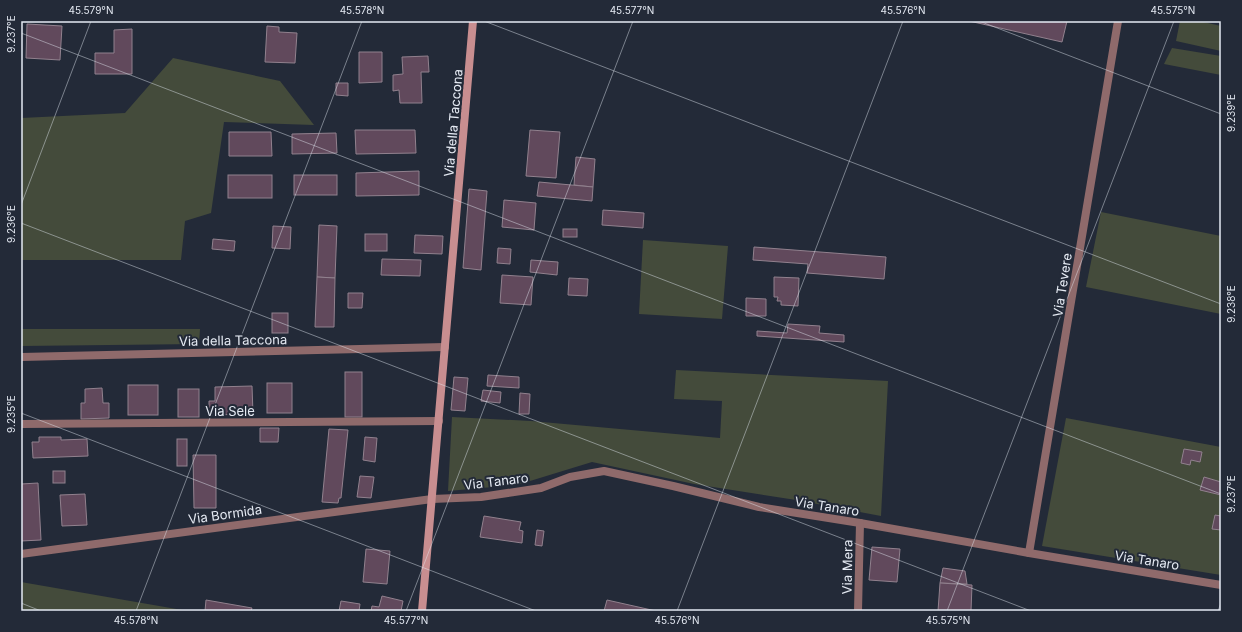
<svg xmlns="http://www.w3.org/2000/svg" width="1242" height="632" font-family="Inter,sans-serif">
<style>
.green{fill:#444b3b}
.building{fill:#61495c;stroke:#91818e}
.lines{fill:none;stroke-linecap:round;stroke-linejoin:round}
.street{stroke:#8f6a6b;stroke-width:8}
.secondary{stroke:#c88e90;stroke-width:8}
.ticks{fill:none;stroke:#e5eaf3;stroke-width:1;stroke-opacity:0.45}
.labels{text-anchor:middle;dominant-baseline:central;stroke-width:4;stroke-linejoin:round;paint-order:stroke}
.street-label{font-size:13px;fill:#e5eaf3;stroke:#232a38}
.neatline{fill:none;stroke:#e5eaf3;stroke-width:1.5}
.ticks-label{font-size:10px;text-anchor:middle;fill:#e5eaf3}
</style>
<rect width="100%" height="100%" fill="#232a38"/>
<g class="green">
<path d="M1180 21H1199L1221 26V51L1176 41Z"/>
<path d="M1172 48 1221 56V75L1164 64Z"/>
<path d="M173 58 280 81 314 125 224 122 211 213 185 221 181 260H21V118L125 113Z"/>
<path d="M1101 212 1221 236V314L1086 287Z"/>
<path d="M643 240 728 246 722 319 639 314Z"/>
<path d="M21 329H200L199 344 21 346Z"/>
<path d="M676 370 888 381 881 516 796 500 694 484 592 462 517 485 448 491 452 417 531 421 720 438 722 401 674 399Z"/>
<path d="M1066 418 1221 447V575L1042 546Z"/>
<path d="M21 582 188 611H23Z"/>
</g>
<g class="building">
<path d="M969 21H1067L1062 42Z"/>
<path d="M27 24 62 26 60 60 26 58Z"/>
<path d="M267 26 279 27V32L297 33 295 63 265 62Z"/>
<path d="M132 29V74H95V53H114V30Z"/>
<path d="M359 52H382V82L359 83Z"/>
<path d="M428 56 429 72H421L422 103H400L399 90 393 91V75L403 74 402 57Z"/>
<path d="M336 83H348V96L336 95Z"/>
<path d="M355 130H415L416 153 356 154Z"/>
<path d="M530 130 560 132 556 178 526 176Z"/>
<path d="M229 132H271L272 156H229Z"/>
<path d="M336 133 337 153 292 154V134Z"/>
<path d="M576 157 595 159 593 187 574 185Z"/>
<path d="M419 171V195L356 196V173Z"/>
<rect x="228" y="175" width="44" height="23"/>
<rect x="294" y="175" width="43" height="20"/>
<path d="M539 182 593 187 592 201 537 196Z"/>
<path d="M469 189 487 191 481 270 463 268Z"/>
<path d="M504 200 536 203 534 230 502 227Z"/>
<path d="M603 210 644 213 643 228 602 225Z"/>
<path d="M319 225 337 226 335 278 317 277Z"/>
<path d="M273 226 291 227 290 249 272 248Z"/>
<rect x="563" y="229" width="14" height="8"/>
<rect x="365" y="234" width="22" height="17"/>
<path d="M415 235 443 236 442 254 414 253Z"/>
<path d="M213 239 235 241 234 251 212 249Z"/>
<path d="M754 247 886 257 884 279 807 273 808 264 753 260Z"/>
<path d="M498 248 511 249 510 264 497 263Z"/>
<path d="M382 259 421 260 420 276 381 275Z"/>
<path d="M531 260 558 262 557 275 530 272Z"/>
<path d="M502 275 533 277 531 305 500 303Z"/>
<path d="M317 277 335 278 334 327H315Z"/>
<path d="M774 277 799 278 798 306 781 305V301H777L778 297H774Z"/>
<path d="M569 278 588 279 587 296 568 295Z"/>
<path d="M348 293H363L362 308H348Z"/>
<path d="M746 298 766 299V316H746Z"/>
<rect x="272" y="313" width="16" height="20"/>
<path d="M788 324 820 326 819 333 844 335V342L757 336V331L787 333Z"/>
<rect x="345" y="372" width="17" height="45"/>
<path d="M488 375 519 377V388L487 386Z"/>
<path d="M454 377 468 378 465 411 451 410Z"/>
<rect x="267" y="383" width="25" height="30"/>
<rect x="128" y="385" width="30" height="30"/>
<path d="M252 386 253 414 209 415V401H215V387Z"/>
<path d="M102 388 103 403H109V418L81 419V403H85V389Z"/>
<rect x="178" y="389" width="21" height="28"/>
<path d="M483 390 501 392 500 403 481 401Z"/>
<path d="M520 393 530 394 529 414H519Z"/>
<path d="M260 428H279L278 442H260Z"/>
<path d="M329 429 348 430 341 498H339L338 503 322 502Z"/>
<path d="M39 437H61V440L87 439 88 456 33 458 32 442H39Z"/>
<path d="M365 437 377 438 375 462 363 460Z"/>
<rect x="177" y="439" width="10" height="27"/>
<path d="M1184 449 1202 452 1200 462 1191 460 1190 465 1181 463Z"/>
<path d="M193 455H216V508H194Z"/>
<rect x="53" y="471" width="12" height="12"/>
<path d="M360 476 374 477 371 498 357 497Z"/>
<path d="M1204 477 1221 482V495L1200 490Z"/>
<path d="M38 483 41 540 21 541V484Z"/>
<path d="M85 494 87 525 62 526 60 495Z"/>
<path d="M1215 515 1221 516V530L1212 529Z"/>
<path d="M484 516 521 522 519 530 523 531 522 543 480 537Z"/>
<path d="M537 530 544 531 542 546 535 545Z"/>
<path d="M872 547 900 549 897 582 869 580Z"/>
<path d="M366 549 390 551 387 584 363 582Z"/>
<path d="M943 568 965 571 967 584 940 583Z"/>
<path d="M940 583 972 585 971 611H938Z"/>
<path d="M382 596 403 601 401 611H371L372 606 379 607Z"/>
<path d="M206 600 252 608 251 611H205Z"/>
<path d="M607 600 656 611H604Z"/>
<path d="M341 601 360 604 359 611H339Z"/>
</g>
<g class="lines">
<g class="street">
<path d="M21 357 445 347"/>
<path d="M21 424 439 421"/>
<path d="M1029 553 1118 21"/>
<path d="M21 554 432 499 481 497 541 488 570 477 604 471 673 486 759 507 860 523 1029 553 1221 585"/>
<path d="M858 611 860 523"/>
</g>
<path class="secondary" d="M422 611 473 21"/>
</g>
<path class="ticks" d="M484 21 1221 304M979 21 1221 114M21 33 1221 494M21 205 91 21M21 223 1031 611M21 413 536 611M21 603 41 611M136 611 362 21M406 611 633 21M677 611 903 21M947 611 1174 21M1218 611 1221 603"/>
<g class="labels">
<g class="street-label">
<text transform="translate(453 123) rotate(-85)">Via della Taccona</text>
<text transform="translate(1062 285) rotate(-81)">Via Tevere</text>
<text transform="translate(233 340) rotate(-1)">Via della Taccona</text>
<text x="230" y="411">Via Sele</text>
<text transform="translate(496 481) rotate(-7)">Via Tanaro</text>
<text transform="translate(827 506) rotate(9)">Via Tanaro</text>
<text transform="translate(225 514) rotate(-8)">Via Bormida</text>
<text transform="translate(1147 560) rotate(9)">Via Tanaro</text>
<text transform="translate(847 567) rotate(-89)">Via Mera</text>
</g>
</g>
<rect width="1242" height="632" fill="none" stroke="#232a38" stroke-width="44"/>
<rect x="22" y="22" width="1198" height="588" class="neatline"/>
<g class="ticks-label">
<text x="91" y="14">45.579°N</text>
<text x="362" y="14">45.578°N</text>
<text x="632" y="14">45.577°N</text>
<text x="903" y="14">45.576°N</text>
<text x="1173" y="14">45.575°N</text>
<text transform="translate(11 34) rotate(-90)" y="4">9.237°E</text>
<text transform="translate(1231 113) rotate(-90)" y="4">9.239°E</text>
<text transform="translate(11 224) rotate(-90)" y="4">9.236°E</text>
<text transform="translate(1231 304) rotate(-90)" y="4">9.238°E</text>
<text transform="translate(11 414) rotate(-90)" y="4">9.235°E</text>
<text transform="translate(1231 494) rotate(-90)" y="4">9.237°E</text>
<text x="136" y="624">45.578°N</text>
<text x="406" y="624">45.577°N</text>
<text x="677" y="624">45.576°N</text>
<text x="948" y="624">45.575°N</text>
</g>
</svg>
